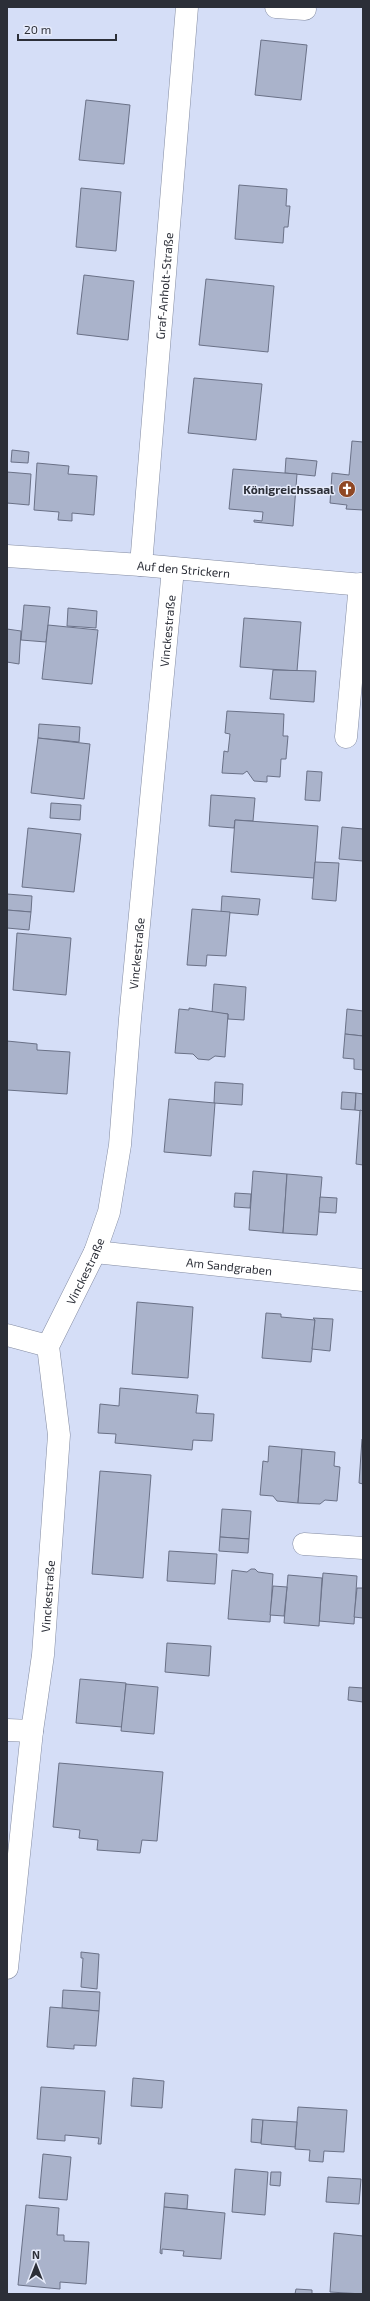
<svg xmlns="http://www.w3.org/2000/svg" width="370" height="2301" font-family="'Exo 2',sans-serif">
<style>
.building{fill:#aab3cb;stroke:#6a7187}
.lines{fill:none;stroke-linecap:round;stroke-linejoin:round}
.street-casing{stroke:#848ca2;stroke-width:23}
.street{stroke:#fff;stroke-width:22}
.labels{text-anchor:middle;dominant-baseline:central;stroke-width:3;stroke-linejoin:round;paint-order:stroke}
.street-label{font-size:12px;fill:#2c2f38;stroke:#e6ebfb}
.poi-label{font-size:12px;font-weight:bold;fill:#2c2f38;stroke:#e6ebfb;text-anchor:end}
</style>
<rect width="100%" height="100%" fill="#d5def7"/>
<g class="building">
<path d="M261 40 307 45 301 100 255 95Z"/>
<path d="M86 100 130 105 124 164 79 160Z"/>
<path d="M239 185 287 189 286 206H290L288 227H284L283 243 235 239Z"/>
<path d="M81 188 121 192 116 251 76 247Z"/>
<path d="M84 275 134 281 128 340 77 334Z"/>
<path d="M206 279 274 286 268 352 199 345Z"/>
<path d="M194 378 262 384 256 440 188 433Z"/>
<path d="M352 441 363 442V510L346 509 347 505 330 503 332 473 349 475Z"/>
<path d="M12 450 29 452 28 463 11 462Z"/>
<path d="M286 458 317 461 315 476 285 473Z"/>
<path d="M37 463 69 466 68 474 97 476 94 515 72 513V521L58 520 59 512 34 510Z"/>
<path d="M233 469 297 474 293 526 254 522V520L262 521 263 512 229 509Z"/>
<path d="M7 472 31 474 29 505 7 503Z"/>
<path d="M24 605 50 607 46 642 21 640Z"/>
<path d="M68 608 97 611 96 628 67 626Z"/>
<path d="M244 618 301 622 297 671 240 667Z"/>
<path d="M48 625 98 630 92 684 42 679Z"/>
<path d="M7 629 21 631 19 664 7 662Z"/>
<path d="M273 670 316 671 314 702 270 699Z"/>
<path d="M227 711 284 714 283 736H288L286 759H281L280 777 267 776V782L254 781 247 771 243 774 222 773 224 751 228 752 230 734 225 733Z"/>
<path d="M39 724 80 727 79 742 38 738Z"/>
<path d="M38 738 90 744 84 799 31 793Z"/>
<path d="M307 771 322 772 320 801 305 800Z"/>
<path d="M211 795 255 798 253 821 235 820 234 828 209 826Z"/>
<path d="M51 803 81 805 80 820 50 818Z"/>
<path d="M235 820 318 826 314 878 231 872Z"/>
<path d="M342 827 363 829V861L339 859Z"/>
<path d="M28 828 81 834 74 892 22 887Z"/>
<path d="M315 862 339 863 336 901 312 899Z"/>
<path d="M7 894 32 896 31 912 7 910Z"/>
<path d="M222 896 260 899 258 915 221 912Z"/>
<path d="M192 909 230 912 226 956 207 955 206 966 187 965Z"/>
<path d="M7 910 31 912 29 930 7 928Z"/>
<path d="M17 933 71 938 66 995 13 990Z"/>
<path d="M214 984 246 987 244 1020 228 1019V1014L212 1013Z"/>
<path d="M189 1008 228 1014 225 1057 215 1056 209 1060 198 1059 193 1054 175 1053 179 1009 189 1010Z"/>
<path d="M347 1009 363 1011V1036L345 1034Z"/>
<path d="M345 1034 363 1036V1070L354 1069V1059L343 1058Z"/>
<path d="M7 1041 37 1044V1050L70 1052 67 1094 7 1090Z"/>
<path d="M215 1082 243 1084 242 1105 214 1103Z"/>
<path d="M342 1092 356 1093 355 1110 341 1109Z"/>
<path d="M356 1093 363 1094V1111L355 1110Z"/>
<path d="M169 1099 215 1103 211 1156 164 1152Z"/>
<path d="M360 1110 363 1111V1165L356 1164Z"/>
<path d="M253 1171 287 1174 283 1233 249 1230Z"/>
<path d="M287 1174 322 1177 317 1235 283 1233Z"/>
<path d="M235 1193 251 1194 250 1208 234 1207Z"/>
<path d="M320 1197 337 1198 336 1213 319 1212Z"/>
<path d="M137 1302 193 1307 188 1378 132 1374Z"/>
<path d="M266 1313 281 1314V1317L315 1320 311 1362 262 1358Z"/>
<path d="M313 1318 333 1319 330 1351 312 1349 315 1320Z"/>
<path d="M120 1388 198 1395 196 1413 214 1414 212 1441 193 1440 192 1450 115 1443 116 1434 98 1433 100 1404 119 1406Z"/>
<path d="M362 1439H363V1484L359 1483Z"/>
<path d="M269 1446 302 1449 298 1503 277 1501 273 1496 260 1495 263 1461 268 1462Z"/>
<path d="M302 1449 335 1452 334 1466 340 1467 337 1501 325 1500 320 1504 298 1503Z"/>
<path d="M100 1471 151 1475 143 1578 92 1574Z"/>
<path d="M222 1509 251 1511 249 1539 220 1537Z"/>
<path d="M220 1537 249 1539 248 1553 219 1551Z"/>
<path d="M169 1551 217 1554 215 1584 167 1581Z"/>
<path d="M251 1569H255L258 1572 273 1574 270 1622 228 1619 232 1570 247 1572Z"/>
<path d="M323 1573 357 1576 354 1624 319 1621Z"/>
<path d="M288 1575 322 1578 319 1626 284 1623Z"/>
<path d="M273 1586 287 1587 284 1616 270 1615Z"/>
<path d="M357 1588H363V1618L354 1617Z"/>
<path d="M167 1643 211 1646 209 1676 165 1672Z"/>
<path d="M80 1679 126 1683 122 1727 76 1723Z"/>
<path d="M126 1684 158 1687 154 1734 121 1731Z"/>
<path d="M349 1687 363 1688V1702L348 1700Z"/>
<path d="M59 1763 163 1772 157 1841 142 1840 140 1853 97 1850 98 1840 79 1838 80 1830 53 1827Z"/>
<path d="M81 1952 99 1954 97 1989 81 1987 83 1958H81Z"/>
<path d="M63 1990 100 1992 99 2011 62 2008Z"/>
<path d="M50 2007 99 2011 96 2046 74 2045V2049L47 2047Z"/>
<path d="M133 2078 164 2081 162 2108 131 2106Z"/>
<path d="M41 2087 105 2091 101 2144H98L99 2138 65 2135V2141L37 2139Z"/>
<path d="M298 2107 347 2110 344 2152 324 2151 323 2162 309 2161 310 2150 295 2149Z"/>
<path d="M252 2119 263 2120 261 2143 251 2142Z"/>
<path d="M263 2120 297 2122 295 2147 261 2144Z"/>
<path d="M43 2154 71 2157 67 2200 39 2198Z"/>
<path d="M235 2169 268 2172 265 2215 232 2212Z"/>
<path d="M271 2172H281L280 2186 270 2185Z"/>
<path d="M328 2177 361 2179 359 2204 326 2202Z"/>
<path d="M165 2193 188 2195 187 2209 164 2207Z"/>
<path d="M26 2205 59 2208 57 2235H64V2241L89 2242 86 2284 60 2282V2289L18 2285Z"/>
<path d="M164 2207 225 2213 221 2259 183 2256 184 2251 162 2249V2254L160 2253Z"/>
<path d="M334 2233 363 2236V2294L330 2292Z"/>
<path d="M296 2289 312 2290V2294H295Z"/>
</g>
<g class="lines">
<defs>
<g id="street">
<path d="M276 7 305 9"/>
<path id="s1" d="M7 556 141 565 363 585"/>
<path id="s2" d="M141 565 187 7"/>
<path d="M346 737 360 584"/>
<path id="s3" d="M95 1252 363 1280"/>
<path d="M7 1335 48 1346"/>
<path d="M304 1544 363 1548"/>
<path d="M7 1730 32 1731"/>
<path id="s4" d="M7 1968 32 1731 43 1655 59 1435 48 1346 95 1252 109 1212 120 1145 130 1019 173 569"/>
</g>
</defs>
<use href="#street" class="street-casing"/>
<use href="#street" class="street"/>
</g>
<defs>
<symbol id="church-disc" viewBox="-11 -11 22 22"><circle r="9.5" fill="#8f4825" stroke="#e6ebfb"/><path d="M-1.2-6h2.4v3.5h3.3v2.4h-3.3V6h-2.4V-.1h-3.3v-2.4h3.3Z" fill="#fff"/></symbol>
</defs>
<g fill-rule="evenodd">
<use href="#church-disc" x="337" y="479" width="20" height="20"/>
</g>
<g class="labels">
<g class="street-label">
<text stroke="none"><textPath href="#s2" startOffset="280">Graf-Anholt-Straße</textPath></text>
<text stroke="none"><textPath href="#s1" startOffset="177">Auf den Strickern</textPath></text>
<text stroke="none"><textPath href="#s4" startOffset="1357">Vinckestraße</textPath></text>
<text stroke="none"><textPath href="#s4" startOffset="1033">Vinckestraße</textPath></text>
<text stroke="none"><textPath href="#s3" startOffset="135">Am Sandgraben</textPath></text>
<text stroke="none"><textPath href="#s4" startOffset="709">Vinckestraße</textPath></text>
<text stroke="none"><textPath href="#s4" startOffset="374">Vinckestraße</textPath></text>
</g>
<g class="poi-label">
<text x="334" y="489">Königreichssaal</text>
</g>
</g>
<rect width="370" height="2301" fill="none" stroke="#2c2f38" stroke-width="16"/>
<g transform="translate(36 2265)" stroke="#e6ebfb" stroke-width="3" paint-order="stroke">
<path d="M0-3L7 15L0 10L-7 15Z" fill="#2c2f38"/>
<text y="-6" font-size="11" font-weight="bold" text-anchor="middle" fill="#2c2f38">N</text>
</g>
<path d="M18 34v6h98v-6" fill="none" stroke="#2c2f38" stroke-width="2"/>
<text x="24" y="34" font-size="12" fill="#2c2f38" stroke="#e6ebfb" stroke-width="3" paint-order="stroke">20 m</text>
</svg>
